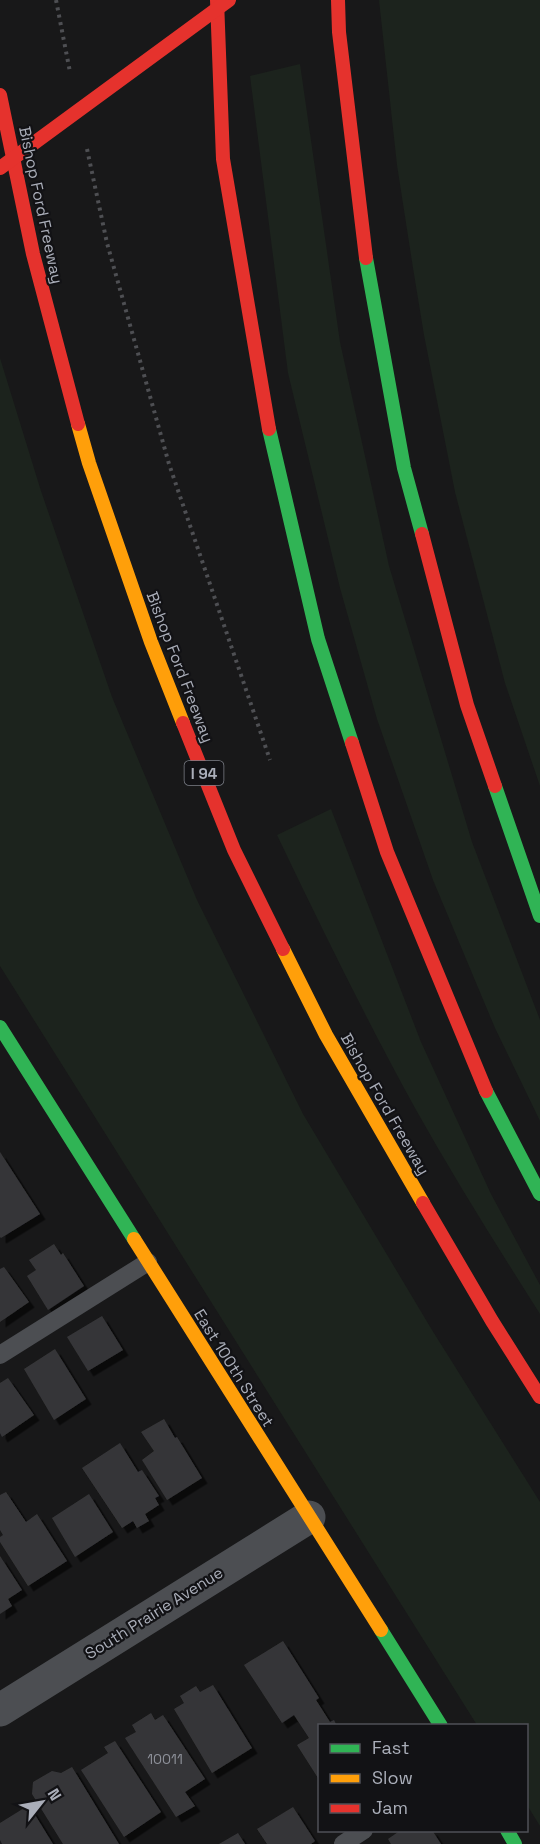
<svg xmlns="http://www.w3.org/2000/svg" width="540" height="1844" font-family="'Space Grotesk',sans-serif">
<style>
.green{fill:#1c231d}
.building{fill:#363638;filter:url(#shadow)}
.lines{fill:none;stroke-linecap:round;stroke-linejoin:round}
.path{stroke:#4e4f53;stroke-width:4;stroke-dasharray:3 4.5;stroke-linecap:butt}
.lane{stroke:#4c4e52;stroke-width:18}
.street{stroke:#4c4e52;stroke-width:33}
.fast{stroke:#30b455;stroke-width:14}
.slow{stroke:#ff9f0a;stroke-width:14}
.jam{stroke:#e5322d;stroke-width:14}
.labels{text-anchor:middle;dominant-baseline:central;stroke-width:4.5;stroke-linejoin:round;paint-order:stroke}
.number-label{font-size:14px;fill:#8d9099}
.shield{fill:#121215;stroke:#7c7f88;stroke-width:1.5}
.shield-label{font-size:15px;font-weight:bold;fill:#aaaeb9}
.street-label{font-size:16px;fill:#aaaeb9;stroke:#121215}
</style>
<defs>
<filter id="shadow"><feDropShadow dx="5.5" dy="5.5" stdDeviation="0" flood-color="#0009"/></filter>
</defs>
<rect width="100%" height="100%" fill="#181819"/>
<g class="green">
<path d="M379 0H540V786L505 683 455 492 424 335 413 268 397 165Z"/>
<path d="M300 64 340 342 389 566 472 842 540 1020V1121L495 1028 433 880 377 719 340 588 288 373 250 76Z"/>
<path d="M0 358 41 491 112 697 197 900 303 1114 432 1330 540 1502V1826L527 1805 526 1726 477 1725 0 966Z"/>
<path d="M331 809 421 1042 491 1194 540 1285V1314C497 1246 454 1178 415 1108 366 1019 321 927 277 835Z"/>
</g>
<g class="building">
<path d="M0 1152 40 1214 1 1238 0 1237Z"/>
<path d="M54 1244 61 1255 63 1253 84 1286 48 1310 27 1276 36 1270 29 1260Z"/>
<path d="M4 1267 29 1302 0 1322V1269Z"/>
<path d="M102 1316 123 1350 88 1371 67 1337Z"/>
<path d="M55 1349 86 1399 54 1420 24 1369Z"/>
<path d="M8 1378 34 1415 2 1437 0 1433V1383Z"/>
<path d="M164 1419 175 1438 177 1437 202 1478 167 1500 142 1460 154 1451 141 1432Z"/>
<path d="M120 1443 138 1472 142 1470 159 1496 155 1498 159 1505 145 1514 149 1521 137 1528 133 1521 122 1528 82 1468Z"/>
<path d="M6 1492 26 1522 37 1514 67 1561 28 1586 0 1542V1537L3 1535 0 1530V1495Z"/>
<path d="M89 1494 113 1532 75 1557 52 1518Z"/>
<path d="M0 1556 22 1590 8 1599 12 1606 0 1614Z"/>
<path d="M283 1641 319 1698 316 1700 330 1722 334 1720 337 1726H320V1777L318 1778 297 1745 309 1738 294 1715 282 1723 244 1665Z"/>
<path d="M213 1685 252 1748 212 1773 174 1709 184 1703 180 1696 196 1686 200 1692Z"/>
<path d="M151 1713 155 1720 163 1715 205 1779 185 1792 195 1806 176 1817 125 1738 136 1732 132 1725Z"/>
<path d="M115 1741 161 1812 124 1837 81 1770 108 1753 104 1747Z"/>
<path d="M72 1767 119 1844H63L32 1794 33 1782 52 1771 61 1773Z"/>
<path d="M29 1805 53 1844H2L0 1840V1823Z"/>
<path d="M293 1807 315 1841 311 1844H267L257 1829Z"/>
<path d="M401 1830H432L441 1844H391L388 1839Z"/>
<path d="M238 1833 245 1844H219Z"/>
</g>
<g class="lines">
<g class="path">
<path d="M56 0 70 72"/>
<path d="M87 149 107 243 169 464 270 760"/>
</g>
<g class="lane">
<path d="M0 1355 148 1262"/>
<path d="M343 1844 364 1830"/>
</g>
<path class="street" d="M0 1710 309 1517"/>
<g class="fast">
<path d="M366 258 404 468 422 534"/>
<path d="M269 429 318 639 352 743"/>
<path d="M495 786 540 916"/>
<path d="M0 1027 134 1239"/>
<path d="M486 1091 540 1194"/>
<path d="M381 1630 441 1726"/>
<path d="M507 1830 515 1844"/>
</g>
<g class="slow">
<path d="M78 424 89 463 151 642 183 723"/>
<path d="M283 949 326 1035 423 1203"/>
<path d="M134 1239 381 1630"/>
</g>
<g class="jam">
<path d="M217 0 223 159 269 429"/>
<path d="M338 0 339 32 366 258"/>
<path d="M0 95 33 254 78 424"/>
<path d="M0 168 229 0"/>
<path d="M422 534 467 705 495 786"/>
<path d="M183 723 234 850 283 949"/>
<path d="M352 743 387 852 486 1091"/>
<path d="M423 1203 492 1321 540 1397"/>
</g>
</g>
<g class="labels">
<g class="number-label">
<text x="165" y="1759">10011</text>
</g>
<rect class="shield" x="184.5" y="761" width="39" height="24" rx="4.5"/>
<g class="shield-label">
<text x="204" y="773">I 94</text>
</g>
<g class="street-label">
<text transform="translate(41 205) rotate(78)">Bishop Ford Freeway</text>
<text transform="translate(180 667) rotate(69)">Bishop Ford Freeway</text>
<text transform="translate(385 1104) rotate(60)">Bishop Ford Freeway</text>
<text transform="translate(234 1368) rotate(58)">East 100th Street</text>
<text transform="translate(154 1613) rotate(-32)">South Prairie Avenue</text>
</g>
</g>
<rect x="318" y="1724" width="210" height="108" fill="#121215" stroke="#4f5057" stroke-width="1.5"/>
<rect x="330" y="1744" width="30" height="9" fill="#30b455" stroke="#4f5057" stroke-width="1.5"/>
<text x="372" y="1754" font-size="18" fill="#aaaeb9">Fast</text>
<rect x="330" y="1774" width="30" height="9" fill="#ff9f0a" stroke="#4f5057" stroke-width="1.5"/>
<text x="372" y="1784" font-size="18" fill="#aaaeb9">Slow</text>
<rect x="330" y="1804" width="30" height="9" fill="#e5322d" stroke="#4f5057" stroke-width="1.5"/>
<text x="372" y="1814" font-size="18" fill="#aaaeb9">Jam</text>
<g transform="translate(42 1802) rotate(59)" stroke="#121215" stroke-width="4.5" paint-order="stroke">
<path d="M0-4.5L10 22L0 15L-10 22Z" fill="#aaaeb9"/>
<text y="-9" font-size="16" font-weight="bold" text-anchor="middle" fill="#aaaeb9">N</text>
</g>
</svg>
